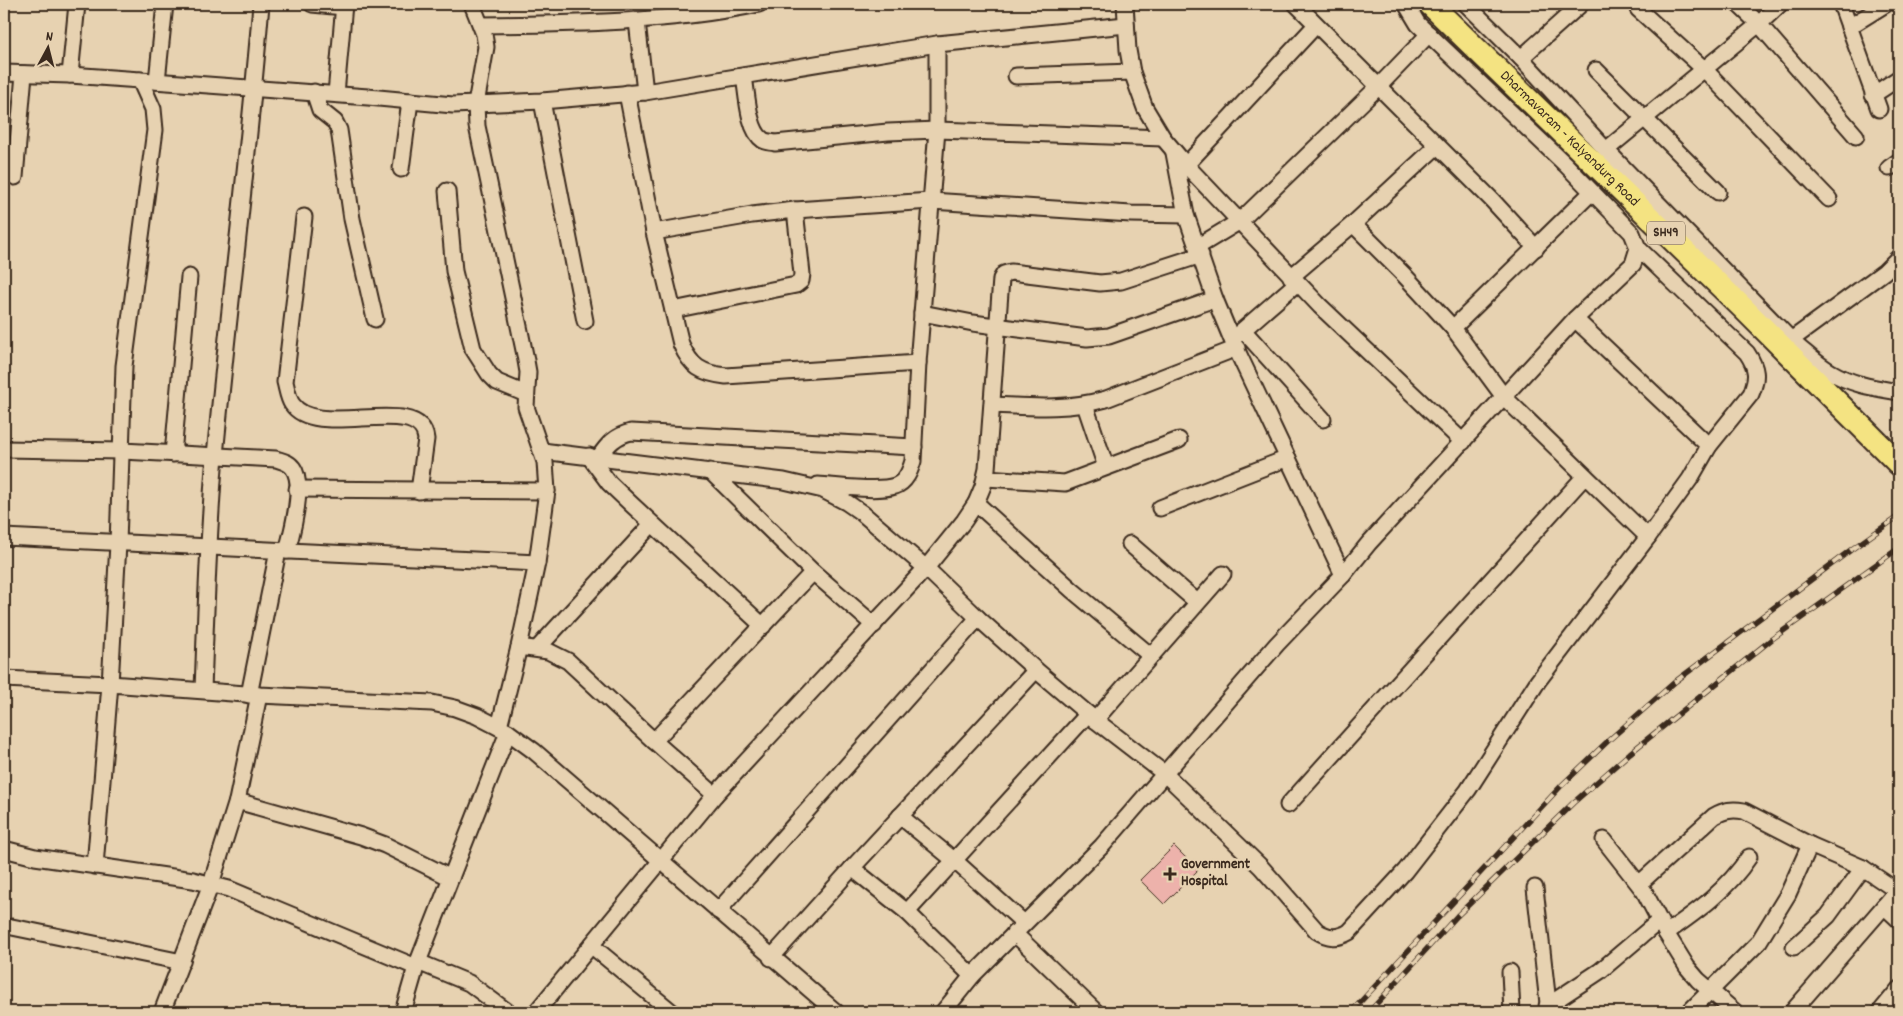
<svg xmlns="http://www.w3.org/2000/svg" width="1903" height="1016" font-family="Dekko,sans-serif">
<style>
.building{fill:#edb2ab;stroke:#3b2a1e}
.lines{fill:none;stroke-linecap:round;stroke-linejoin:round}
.street-casing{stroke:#3b2a1e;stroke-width:19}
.primary-casing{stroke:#3b2a1e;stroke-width:26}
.street{stroke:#e7d2b1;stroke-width:15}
.primary{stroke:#f4e382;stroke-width:22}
.rail-casing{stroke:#3b2a1e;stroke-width:5.5}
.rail{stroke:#e7d2b1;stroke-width:4;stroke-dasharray:11;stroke-linecap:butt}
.poi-dot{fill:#3b2a1e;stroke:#e7d2b1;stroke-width:2}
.labels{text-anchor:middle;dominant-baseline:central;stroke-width:5;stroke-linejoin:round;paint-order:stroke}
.shield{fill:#e7d2b1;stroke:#6f5c4a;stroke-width:1}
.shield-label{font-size:14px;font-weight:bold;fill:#3b2a1e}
.street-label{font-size:15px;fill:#3b2a1e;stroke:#e7d2b1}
.poi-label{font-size:15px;font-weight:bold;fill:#3b2a1e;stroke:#e7d2b1;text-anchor:start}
</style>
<rect width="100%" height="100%" fill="#e7d2b1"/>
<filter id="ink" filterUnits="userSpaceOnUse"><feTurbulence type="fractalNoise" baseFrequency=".02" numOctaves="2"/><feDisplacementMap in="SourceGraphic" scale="10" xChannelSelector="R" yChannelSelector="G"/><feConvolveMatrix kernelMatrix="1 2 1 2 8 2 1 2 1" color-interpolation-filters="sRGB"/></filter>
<g filter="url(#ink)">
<path class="building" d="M1174 846 1198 870 1164 904 1140 880Z"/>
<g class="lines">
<defs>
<g id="street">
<path d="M312 4 344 7"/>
<path d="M472 4 484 34 486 47 476 104 477 126 525 355 528 372 526 407 545 462 547 491 537 563 519 647 499 727"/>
<path d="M1125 4 1128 50 1132 72 1145 108 1163 138 1186 165 1320 306 1463 442"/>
<path d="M1296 4 1491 199 1536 248"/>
<path d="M1466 4 1521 58 1606 150 1796 345C1807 354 1818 365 1831 372 1852 385 1876 388 1899 392"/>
<path d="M1738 4 1759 24 1856 136"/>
<path d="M1841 4 1879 109"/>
<path d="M1638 9 1704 69 1829 199"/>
<path d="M637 21 645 92"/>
<path d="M481 25C574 24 667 23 759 4"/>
<path d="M1849 27 1886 4"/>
<path d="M1521 58 1581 4"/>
<path d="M1596 70 1718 192"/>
<path d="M4 73 70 75 140 80 368 97 453 105 542 101 645 92 937 44 1126 25"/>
<path d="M70 75 77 4"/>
<path d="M744 76C747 93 748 130 763 140 766 142 771 142 775 143L888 132 937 130 1163 138"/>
<path d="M1016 76 1132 72"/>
<path d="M157 81 165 4"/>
<path d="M314 92 320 110 335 122 339 130 352 219 375 319"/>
<path d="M627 93 654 232 681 344C691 367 701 373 726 376L918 363"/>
<path d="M336 94 344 4"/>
<path d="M1873 95 1899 78"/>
<path d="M542 101 585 321"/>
<path d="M1606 150 1759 24 1780 4"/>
<path d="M1174 153 1186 215 1215 299 1232 340 1343 575"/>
<path d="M1186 165 1316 25"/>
<path d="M1889 168 1899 161"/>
<path d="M401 169 410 101"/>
<path d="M15 177 24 74"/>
<path d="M447 191 454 271 473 349 489 374 497 382 526 394"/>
<path d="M304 217 285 382C287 389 288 398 292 404 317 441 421 392 426 439L419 491"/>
<path d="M1353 224 1404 275 1453 328 1504 397 1648 537"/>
<path d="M654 232 752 215 795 210 931 201 1131 214 1186 215"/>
<path d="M1197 247 1240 221 1378 87 1429 34"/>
<path d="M1291 277 1353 224 1437 146"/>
<path d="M673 310 796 285 801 281 802 274 795 210"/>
<path d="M922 313 973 323 1087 338 1109 336 1215 299"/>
<path d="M1575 319 1709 446"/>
<path d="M1453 328 1592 192"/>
<path d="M1243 330 1323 419"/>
<path d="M1236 336 1297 283"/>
<path d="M1791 340 1884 272 1899 257"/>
<path d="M993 405C1033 407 1067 410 1106 399L1237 348"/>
<path d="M1085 405 1106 467"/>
<path d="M4 449 122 451 276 459C282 461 289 462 293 468 305 484 292 533 287 551"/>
<path d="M542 451 784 481 823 490 846 502 862 513 926 568 978 618 1036 670 1095 720 1165 774 1261 867 1317 931C1328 938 1337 939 1349 932L1405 871 1468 790 1538 681 1648 537 1690 479 1709 446 1751 394C1758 377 1757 368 1747 353L1638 248"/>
<path d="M173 454 189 277"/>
<path d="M589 456 609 483 630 503 763 626"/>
<path d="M599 457C608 444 615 436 631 432L914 447"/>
<path d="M710 471 813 572 874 625"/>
<path d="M986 478 1065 483 1179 440"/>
<path d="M818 485C838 486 878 492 895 486 906 482 910 471 913 461L918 363 937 130V44"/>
<path d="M297 489 547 491"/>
<path d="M976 503 1072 590 1151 656"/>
<path d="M1160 508 1288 458"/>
<path d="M4 537 537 563"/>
<path d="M1130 544 1197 602"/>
<path d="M519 647 548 651 568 661 654 741 715 795"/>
<path d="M537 649 652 524"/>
<path d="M4 679 110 684 259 695 432 703 455 708 477 716 508 732 534 751 836 1012"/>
<path d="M203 690C206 612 208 534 215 456 229 305 249 155 261 4"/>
<path d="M249 695 278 551"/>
<path d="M1095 720 1223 574"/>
<path d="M654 741 813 572"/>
<path d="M237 801 361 836 385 845 451 878"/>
<path d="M1288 805 1585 476"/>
<path d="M900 816 955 861 1024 923"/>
<path d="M1604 840 1644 891 1666 933 1687 967 1698 980 1735 1012"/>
<path d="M4 849 35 857 193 880 229 889 416 967"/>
<path d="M95 866 110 684 118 544 124 366 155 130 153 109 140 80"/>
<path d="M852 868 907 912 972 976"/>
<path d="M1639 884 1714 816C1725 810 1732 809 1744 811L1810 845 1863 868 1897 891"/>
<path d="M1535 888 1549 1012"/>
<path d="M1884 906 1899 920"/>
<path d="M718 911 978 618"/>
<path d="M907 912 1088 714"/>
<path d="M12 927 182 962"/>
<path d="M1014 933 1096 1012"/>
<path d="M1666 933C1698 911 1727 890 1749 857"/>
<path d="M592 946 672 1012"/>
<path d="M1794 947 1828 916 1863 868"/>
<path d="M771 958 852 868 1036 670"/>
<path d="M418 962 469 983 508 1012"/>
<path d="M1510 972 1512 1012"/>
<path d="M1547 1006 1600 971 1659 921"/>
<path d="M162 1012 211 884 237 801 259 695"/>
<path d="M403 1012 416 967 508 732"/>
<path d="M536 1012 715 795 926 568 964 521 976 503 983 486 987 469 1001 279 1004 274 1011 272 1100 283 1121 281 1201 255"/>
<path d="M943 1012 972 976 1102 846 1277 644 1343 575 1369 543 1575 319 1633 264 1638 248 1632 233 1565 164 1418 24 1406 4"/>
<path d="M1689 1012 1758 943 1788 894 1810 845"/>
<path d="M1792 1012 1899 889"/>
<path d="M1880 1012 1899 989"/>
</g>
<g id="primary">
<path id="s1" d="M1430 4 1744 309 1899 464"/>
</g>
</defs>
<use href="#street" class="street-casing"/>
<use href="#primary" class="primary-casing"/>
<use href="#street" class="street"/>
<use href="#primary" class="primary"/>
<defs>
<g id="rail">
<path d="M1351 1012 1561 786 1609 740 1676 681 1852 549 1899 516"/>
<path d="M1369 1012 1457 916 1573 803 1630 753 1772 639 1899 548"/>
</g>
</defs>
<use href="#rail" class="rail-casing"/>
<use href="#rail" class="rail"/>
</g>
</g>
<path class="poi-dot" d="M1167.5 866.5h5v5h5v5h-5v5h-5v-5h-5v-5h5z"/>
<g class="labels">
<rect class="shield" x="1647" y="221.5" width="38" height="23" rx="4"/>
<g class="shield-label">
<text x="1666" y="233">SH49</text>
</g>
<g class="street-label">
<text stroke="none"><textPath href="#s1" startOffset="194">Dharmavaram - Kalyandurg Road</textPath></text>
</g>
<g class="poi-label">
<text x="1181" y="865">Government<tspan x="1181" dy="17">Hospital</tspan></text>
</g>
</g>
<rect width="1903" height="1016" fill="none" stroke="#e7d2b1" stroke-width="20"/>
<rect x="10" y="10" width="1883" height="996" fill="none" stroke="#3b2a1e" stroke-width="2" filter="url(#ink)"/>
<g transform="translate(48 48) rotate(7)" stroke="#e7d2b1" stroke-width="4" paint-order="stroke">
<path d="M0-4L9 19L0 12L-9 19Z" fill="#3b2a1e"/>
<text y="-8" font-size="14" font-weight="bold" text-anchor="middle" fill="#3b2a1e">N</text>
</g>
</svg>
